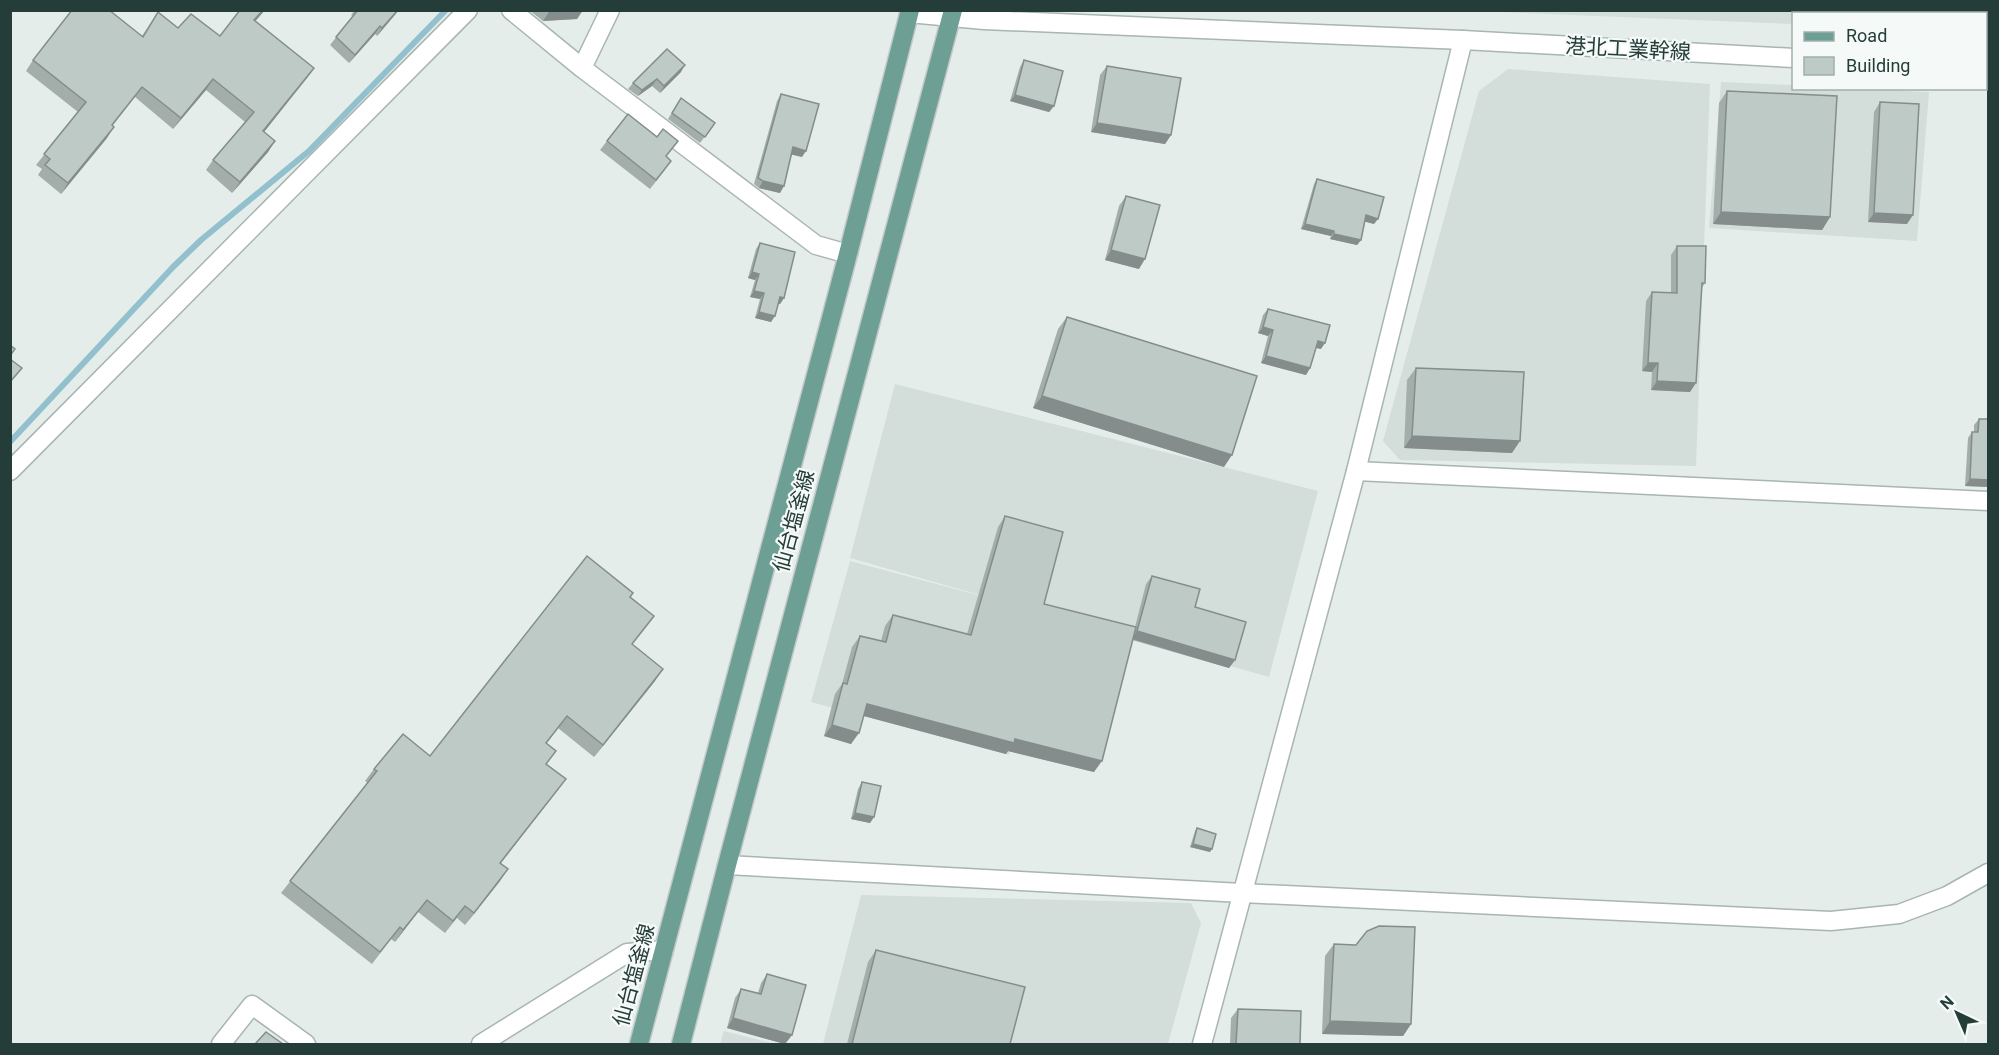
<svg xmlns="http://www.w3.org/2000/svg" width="1999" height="1055" font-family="Roboto,'Noto Sans JP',sans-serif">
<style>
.built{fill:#d3ddd9}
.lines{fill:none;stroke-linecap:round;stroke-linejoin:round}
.stream{stroke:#92c0cd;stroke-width:6}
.minor-casing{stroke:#a8b5b1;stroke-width:21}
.major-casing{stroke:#c2c9c8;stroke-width:21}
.minor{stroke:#fff;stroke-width:18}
.major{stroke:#6d9f95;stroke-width:18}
.rail{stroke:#607974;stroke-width:4.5;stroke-dasharray:12 6;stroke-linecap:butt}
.wall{fill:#a3aeaa}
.shaded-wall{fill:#848d8b}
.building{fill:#bdcac6;stroke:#848d8b;stroke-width:1.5}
.labels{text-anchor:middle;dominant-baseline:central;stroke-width:4.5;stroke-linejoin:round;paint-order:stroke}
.street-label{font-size:21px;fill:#253d39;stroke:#f5f9f8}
</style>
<rect width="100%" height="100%" fill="#e5edea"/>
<g class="built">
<path d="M1988 10V32H1986V14H1794L1793 24 1478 11Z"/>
<path d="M1508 69 1710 84 1696 466 1400 460 1383 441 1479 91Z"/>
<path d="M1721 82 1793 85 1794 88 1859 89 1929 92 1917 241 1709 228Z"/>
<path d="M895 384 1318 491 1269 677 1048 614 1009 755 811 702 850 561 1008 603 850 558Z"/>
<path d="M861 895 1191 903 1201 923 1168 1044H823Z"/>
<path d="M724 1031 775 1044H720Z"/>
</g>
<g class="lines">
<path class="stream" d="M10 442 173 267 201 240 309 151 446 10"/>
<defs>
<g id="minor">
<path d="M511 10 582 68 816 245 848 254"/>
<path d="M909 13 984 20 1463 40 1794 58"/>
<path d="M582 68 610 10"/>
<path d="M1986 68H1988"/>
<path d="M10 471 468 10"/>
<path d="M1356 471 1988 501"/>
<path d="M727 865 1242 893 1831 921 1899 914 1947 896 1988 873"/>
<path d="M221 1044 252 1005 306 1044"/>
<path d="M481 1044 627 953 664 950"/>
<path d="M1202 1044 1356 471 1463 40"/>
</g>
<g id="major">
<path d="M639 1044 848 254 910 10"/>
<path d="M681 1044 727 865 953 10"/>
</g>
</defs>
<use href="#minor" class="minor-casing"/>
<use href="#major" class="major-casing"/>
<use href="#minor" class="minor"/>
<use href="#major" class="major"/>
<g class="rail">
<path d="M1796 10 1859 14"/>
<path d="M1986 20H1988"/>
</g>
</g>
<g class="wall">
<path d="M238 10H265L255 21 314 68 264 132 275 141 268 152 232 193 206 170 213 160 245 122 206 90 173 129 135 97 112 126 107 138 61 194 38 175 42 169 36 165 78 112 26 71 33 60 142 36 158 12 178 28 220 36 239 12Z"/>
<path d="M355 10H399L377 36 375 34 349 63 330 45 353 16 351 15Z"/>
<path d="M529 10H583L577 19 543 21Z"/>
<path d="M1024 60 1054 106 1049 112 1010 101 1020 67Z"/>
<path d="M1107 66 1171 135 1165 144 1091 132 1100 75Z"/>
<path d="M681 72 660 93 652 86 638 96 628 89 633 83Z"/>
<path d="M1727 91 1830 217 1822 230 1713 224 1719 103Z"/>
<path d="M781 94 802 157 792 154 780 193 759 188 754 184 777 101Z"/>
<path d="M681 98 715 123 700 143 668 119Z"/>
<path d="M1880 102 1907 224 1868 222 1874 112Z"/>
<path d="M663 129 667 157 665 170 650 189 600 150 607 141 657 137Z"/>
<path d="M1317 179 1374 224 1365 221 1361 240 1357 245 1330 239 1331 236 1301 229 1314 184Z"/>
<path d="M1126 196 1139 269 1105 260 1119 206Z"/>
<path d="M1989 205V235H1987Z"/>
<path d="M760 243 784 298 780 304H778L771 322 755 318 760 299 750 297 755 280 748 278 756 249Z"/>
<path d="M1677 246 1705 283 1701 289 1690 392 1651 390 1652 372 1642 371 1646 301 1652 292 1671 293V255Z"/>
<path d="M1268 309 1321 349 1316 348 1310 368 1306 375 1261 363 1268 336 1258 333 1263 315Z"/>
<path d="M1067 317 1224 467 1033 408 1058 329Z"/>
<path d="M1416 368 1512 453 1404 448 1407 380Z"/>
<path d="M1979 419H1989V487L1965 486 1968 438 1972 432H1974V425Z"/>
<path d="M1005 516 1044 604 1135 627 1146 584 1152 576 1195 607 1235 660 1229 668 1132 640 1094 772 1008 751 1006 754 864 716 851 744 824 736 835 694 842 684 852 647 860 636 881 641 885 626 893 615 967 634 998 527Z"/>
<path d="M630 597 645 628 632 644 655 681 594 757 558 728 546 744V764L557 791 501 863 500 881 465 925 457 918 445 933 418 912 395 942 391 939 372 964 281 893 368 783 365 781 374 769 430 756Z"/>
<path d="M862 782 874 817 870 823 851 819 858 789Z"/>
<path d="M1197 828 1210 852 1190 847 1195 831Z"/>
<path d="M1334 944 1411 1024 1403 1036 1322 1034 1325 956Z"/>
<path d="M876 950 1010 1044H847L868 962Z"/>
<path d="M767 974 792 1035 785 1044 727 1028 735 998 741 989 758 993 761 983Z"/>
<path d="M1238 1009 1300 1044H1230L1231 1018Z"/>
</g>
<g class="shaded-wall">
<path d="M263 10H265L247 31 254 20Z"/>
<path d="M398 10H399L377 36 382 28Z"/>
<path d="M583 10 577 19 543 21 549 12Z"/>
<path d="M380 26 375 34 349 63 355 55Z"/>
<path d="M685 65 681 72 660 93 664 86Z"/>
<path d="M314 68 307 78 256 142 263 131Z"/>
<path d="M213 79 206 90 173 129 181 118Z"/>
<path d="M657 79 652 86 638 96 642 90Z"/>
<path d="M1015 95 1054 106 1049 112 1010 101Z"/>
<path d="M1097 123 1171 135 1165 144 1091 132Z"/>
<path d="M114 127 107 138 61 194 68 183Z"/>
<path d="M275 141 268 152 232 193 240 182Z"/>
<path d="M793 147 806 151 802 157 789 154Z"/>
<path d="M763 181 784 186 780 193 759 188Z"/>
<path d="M1721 212 1830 217 1822 230 1713 224Z"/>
<path d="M1874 213 1913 215 1907 224 1868 222Z"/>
<path d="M1366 215 1378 219 1374 224 1362 221Z"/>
<path d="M1305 224 1334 231 1331 236 1301 229Z"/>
<path d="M1334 234 1361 240 1357 245 1330 239Z"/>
<path d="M1111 250 1145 259 1139 269 1105 260Z"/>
<path d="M752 272 759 274 755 280 748 278Z"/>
<path d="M754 291 764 293 760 299 750 297Z"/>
<path d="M780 297 784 298 780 304 776 303Z"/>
<path d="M759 312 775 316 771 322 755 318Z"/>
<path d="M1263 327 1273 330 1268 336 1258 333Z"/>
<path d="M1318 341 1325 343 1321 349 1313 347Z"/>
<path d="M1266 356 1310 368 1306 375 1261 363Z"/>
<path d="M1648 363H1658L1652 372 1642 371Z"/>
<path d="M1657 381 1696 383 1690 392 1651 390Z"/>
<path d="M1042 396 1232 455 1224 467 1033 408Z"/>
<path d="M1412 436 1520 441 1512 453 1404 448Z"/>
<path d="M1970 479 1989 480V487L1965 486Z"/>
<path d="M1137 631 1235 660 1229 668 1132 639Z"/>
<path d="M663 669 655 681 594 757 603 745Z"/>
<path d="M867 704 1015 739 1102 761 1094 772 1008 751 1006 754 860 715Z"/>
<path d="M832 725 859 733 851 744 824 736Z"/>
<path d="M566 779 557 791 491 875 500 863Z"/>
<path d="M855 813 874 817 870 823 851 819Z"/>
<path d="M1193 844 1212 849 1210 852 1190 847Z"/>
<path d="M508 869 500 881 465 925 474 913Z"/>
<path d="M427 900 418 912 395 942 403 930Z"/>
<path d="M733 1018 792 1035 785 1044 727 1028Z"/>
<path d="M1330 1021 1411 1024 1403 1036 1322 1034Z"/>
</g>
<g class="building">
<path d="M72 10H109L143 37 158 12 178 28 191 14 220 36 240 10H263L254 20 314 68 263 131 275 141 240 182 213 160 254 112 213 79 181 118 142 87 112 125 114 127 68 183 45 165 50 159 44 154 86 102 33 60Z"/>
<path d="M358 10H398L382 28 380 26 355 55 336 37Z"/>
<path d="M547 10H577L549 12Z"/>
<path d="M667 49 685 65 664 86 657 79 642 90 633 83Z"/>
<path d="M1024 60 1063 71 1054 106 1015 95Z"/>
<path d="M1107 66 1181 78 1171 135 1097 123Z"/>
<path d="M1727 91 1837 96 1830 217 1721 212Z"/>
<path d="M781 94 819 104 806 151 793 147 784 186 763 181 758 178Z"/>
<path d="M681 98 715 123 705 137 672 113Z"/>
<path d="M1880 102 1919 104 1913 215 1874 213Z"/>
<path d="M628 114 657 137 663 129 678 141 666 156 671 161 656 180 607 141Z"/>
<path d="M1317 179 1384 197 1378 219 1366 215 1361 240 1334 234V231L1305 224Z"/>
<path d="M1126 196 1160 205 1145 259 1111 250Z"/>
<path d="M760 243 795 252 784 298 780 297 775 316 759 312 764 293 754 291 759 274 752 272Z"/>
<path d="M1677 246H1706L1705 283H1702L1696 383 1657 381 1658 363H1648L1652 292 1677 293Z"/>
<path d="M1268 309 1330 325 1325 343 1318 341 1310 368 1266 356 1273 330 1263 327Z"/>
<path d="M1067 317 1257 376 1232 455 1042 396Z"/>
<path d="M10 345 15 349 10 356Z"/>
<path d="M10 359 22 368 10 382Z"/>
<path d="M1416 368 1524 372 1520 441 1412 436Z"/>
<path d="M1979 419H1989V480L1970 479 1972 432H1978Z"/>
<path d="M1005 516 1063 532 1044 604 1136 627 1102 761 1015 739 1014 743 867 704 859 733 832 725 843 683 847 684 860 636 886 642 893 615 971 635Z"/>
<path d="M587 556 633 593 630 597 654 616 632 644 663 669 603 745 567 716 546 743 556 751 546 764 566 779 500 863 508 869 474 913 465 906 453 921 427 900 403 930 400 927 380 952 290 881 377 771 374 769 403 734 430 756Z"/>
<path d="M1152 576 1200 589 1195 607 1246 622 1235 660 1137 631Z"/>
<path d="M862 782 881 786 874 817 855 813Z"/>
<path d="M1197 828 1216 834 1212 849 1193 844Z"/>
<path d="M1379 926 1415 927 1411 1024 1330 1021 1334 944 1356 945 1367 931Z"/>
<path d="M876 950 1025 987 1010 1044H852Z"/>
<path d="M767 974 806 985 792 1035 733 1018 741 989 761 994Z"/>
<path d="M1238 1009 1301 1011 1300 1044H1236Z"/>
<path d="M266 1032 283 1044H255Z"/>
</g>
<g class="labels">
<g class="street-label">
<text transform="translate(1628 49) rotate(3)">港北工業幹線</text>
<text transform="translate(794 521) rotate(-75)">仙台塩釜線</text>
<text transform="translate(634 975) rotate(-75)">仙台塩釜線</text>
</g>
</g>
<rect width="1999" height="1055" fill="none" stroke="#253d39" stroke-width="24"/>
<rect x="1792" y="12" width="195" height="78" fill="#f5f9f8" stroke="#a2aeac" stroke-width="1.5"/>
<rect x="1804" y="32" width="30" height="9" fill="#6d9f95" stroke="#a2aeac" stroke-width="1.5"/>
<text x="1846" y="42" font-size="18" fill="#253d39">Road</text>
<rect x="1804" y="57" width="30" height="18" fill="#bdcac6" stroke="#a2aeac" stroke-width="1.5"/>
<text x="1846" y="72" font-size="18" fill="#253d39">Building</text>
<g transform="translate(1957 1013) rotate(316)" stroke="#f5f9f8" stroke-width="4.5" paint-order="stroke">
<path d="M0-4.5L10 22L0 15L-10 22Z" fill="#253d39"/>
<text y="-9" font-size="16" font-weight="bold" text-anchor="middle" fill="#253d39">N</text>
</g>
</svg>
